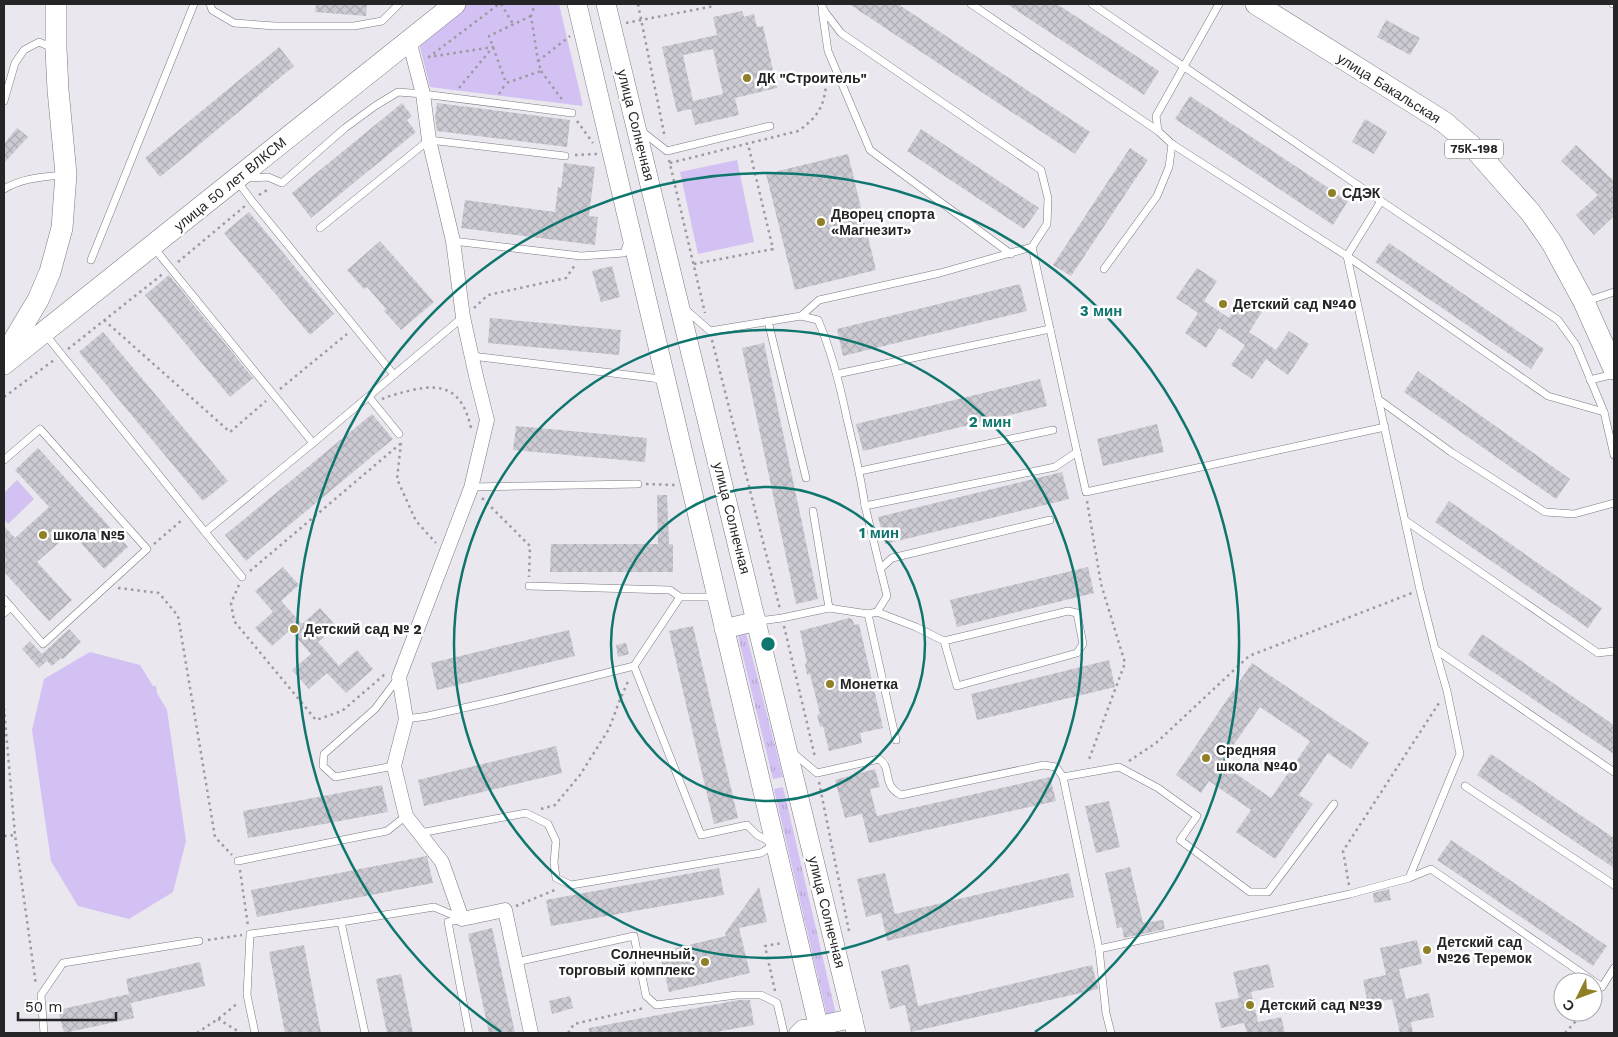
<svg xmlns="http://www.w3.org/2000/svg" width="1618" height="1037" font-family="'Work Sans',sans-serif">
<style>
.grass{fill:url(#grass-tufts)}
.green{fill:#d2c1f2}
.building{fill:url(#building-cross-hatch);fill-rule:evenodd}
.lines{fill:none;stroke-linecap:round;stroke-linejoin:round}
.lane-casing{stroke:#7b7980;stroke-width:8}
.street-casing{stroke:#7b7980;stroke-width:15}
.secondary-casing{stroke:#7b7980;stroke-width:20}
.primary-casing{stroke:#7b7980;stroke-width:22}
.path{stroke:#9d9aa0;stroke-width:2.5;stroke-dasharray:2.5 4;stroke-linecap:butt}
.lane{stroke:#fff;stroke-width:7}
.street{stroke:#fff;stroke-width:14}
.secondary{stroke:#fff;stroke-width:19}
.primary{stroke:#fff;stroke-width:21}
.ring{fill:none;stroke:#0f766e;stroke-width:2.5}
.poi-dot{fill:#8f8027;stroke:#fff;stroke-width:2}
.labels{text-anchor:middle;dominant-baseline:central;stroke-width:5;stroke-linejoin:round;paint-order:stroke}
.shield{fill:#fff;stroke:#666668;stroke-width:1}
.shield-label{font-size:12px;font-weight:bold;fill:#252427}
.poi-label{font-size:14px;font-weight:bold;fill:#252427;stroke:#fff;text-anchor:start}
.street-label{font-size:14px;fill:#252427;stroke:#fff}
.centre{fill:#0f766e;stroke:#fff;stroke-width:2.5}
.ring-label{font-size:15px;text-anchor:middle;font-weight:bold;fill:#0f766e;stroke:#fff;stroke-width:5;stroke-linejoin:round;paint-order:stroke}
</style>
<defs>
<pattern id="grass-tufts" width="24" height="20" patternUnits="userSpaceOnUse" patternTransform="scale(1.25)"><rect width="24" height="20" fill="#d2c1f2"/><path d="M3 7l-1-3M5 7V3M7 7l1-3M15 17l-1-3M17 17v-4M19 17l1-3" fill="none" stroke="#b4a6d0"/></pattern>
<pattern id="building-cross-hatch" width="8" height="8" patternUnits="userSpaceOnUse" patternTransform="scale(1.25)"><rect width="8" height="8" fill="#cccad2"/><path d="M0 0l8 8M0 8l8-8" fill="none" stroke="#afadb4"/></pattern>
</defs>
<rect width="100%" height="100%" fill="#eae7ef"/>
<g class="grass">
<path d="M745 629 783 777 773 779 737 632Z"/>
<path d="M783 787 835 1010V1014L827 1016 774 789Z"/>
</g>
<g class="green">
<path d="M466 4H559L583 106 430 87 419 43Z"/>
<path d="M737 160 754 242 698 254 680 172Z"/>
<path d="M17 480 34 499 8 524 4 519V493Z"/>
<path d="M90 652 140 665 153 686H156L157 693 167 710 186 841 173 892 129 919 78 906 51 861 32 730 44 679Z"/>
</g>
<g class="building">
<path d="M316 4H367L366 16 315 12Z"/>
<path d="M849 4H898L1090 132 1075 154Z"/>
<path d="M1007 4H1057L1159 71 1144 95Z"/>
<path d="M742 11 744 17 754 14 757 27 763 26 777 88 735 98 739 115 695 125 691 109 677 112 662 47 717 35 713 17ZM713 49 723 94 693 101 683 55Z"/>
<path d="M1386 20 1420 38 1410 55 1377 37Z"/>
<path d="M279 47 294 66 160 177 145 158Z"/>
<path d="M1190 96 1348 201 1333 225 1175 119Z"/>
<path d="M402 103 412 116 407 120 416 132 311 218 292 193Z"/>
<path d="M437 103 570 120 567 147 437 131 435 118Z"/>
<path d="M1365 119 1387 132 1374 154 1352 142Z"/>
<path d="M17 128 28 137 4 163V144Z"/>
<path d="M921 129 1039 208 1024 229 907 151Z"/>
<path d="M1576 145 1614 181V216L1594 235 1576 215 1598 195 1561 161Z"/>
<path d="M1130 148 1148 160 1071 276 1053 265Z"/>
<path d="M848 154 876 270 795 290 766 174Z"/>
<path d="M564 163 595 167 589 216 598 217 595 245 461 228 465 200 555 212 558 187 561 188Z"/>
<path d="M249 212 334 314 310 335 224 233Z"/>
<path d="M380 241 434 302 401 330 384 311 386 309 367 287 364 289 347 270Z"/>
<path d="M1389 243 1544 349 1531 369 1375 262Z"/>
<path d="M612 266 620 297 601 302 592 271Z"/>
<path d="M1197 268 1217 281 1204 301 1229 318 1242 298 1262 312 1249 332 1276 350 1289 331 1309 344 1288 375 1266 359 1252 379 1231 365 1245 345 1219 328 1206 348 1185 333 1198 313 1176 298Z"/>
<path d="M169 275 253 378 230 397 145 295Z"/>
<path d="M1020 284 1027 311 843 356 837 329Z"/>
<path d="M490 318 621 330 619 355 488 343Z"/>
<path d="M103 332 228 481 203 501 79 352Z"/>
<path d="M764 343 818 599 796 604 742 348Z"/>
<path d="M1418 371 1570 479 1556 499 1404 392Z"/>
<path d="M1040 379 1047 406 863 451 856 424Z"/>
<path d="M372 414 393 439 246 561 225 535Z"/>
<path d="M1157 424 1164 452 1103 466 1097 439Z"/>
<path d="M516 426 647 438 645 462 513 450Z"/>
<path d="M38 448 128 547 104 569 71 532 37 562 72 600 49 621 4 572V526L15 538 49 507 15 470Z"/>
<path d="M1062 472 1069 499 885 544 878 517Z"/>
<path d="M657 495H667L669 544H673V572H550L551 544H658Z"/>
<path d="M1449 501 1602 608 1588 628 1435 522Z"/>
<path d="M283 567 299 585 281 601 302 624 320 608 336 626 318 642 339 666 357 650 373 669 346 693 327 673 309 689 292 670 311 654 290 630 272 646 255 628 273 612 255 591Z"/>
<path d="M1088 567 1094 593 957 627 950 600Z"/>
<path d="M849 618 853 620 854 625 859 624 883 728 860 733 862 743 829 751 823 726 820 727 817 715 820 714 810 674 807 675 805 664 807 663 800 631Z"/>
<path d="M693 626 738 818 714 824 669 631Z"/>
<path d="M69 629 81 642 63 659 61 658 52 666 47 661 39 668 22 649 30 641 42 654Z"/>
<path d="M569 630 575 656 437 690 431 663Z"/>
<path d="M1482 634 1614 725V754L1468 655Z"/>
<path d="M626 643 629 654 618 657 616 645Z"/>
<path d="M1109 660 1115 687 977 720 971 694Z"/>
<path d="M1252 663 1369 743 1351 769 1328 753 1299 795 1313 804 1275 859 1236 832 1251 810 1209 781 1201 793 1176 775ZM1260 707 1310 741 1271 798 1221 763Z"/>
<path d="M556 746 562 773 424 806 418 780Z"/>
<path d="M1491 754 1614 838V868L1477 775Z"/>
<path d="M875 769 880 787 870 789 877 816 1050 777 1056 801 869 843 862 814 845 818 835 780Z"/>
<path d="M382 785 388 812 248 838 243 811Z"/>
<path d="M1109 801 1120 847 1096 853 1085 806Z"/>
<path d="M1451 840 1607 946 1593 966 1437 860Z"/>
<path d="M427 856 433 883 257 917 251 890Z"/>
<path d="M1130 867 1143 923 1163 920 1165 929 1124 938 1122 927 1117 928 1105 873Z"/>
<path d="M719 868 724 895 551 926 546 900Z"/>
<path d="M885 873 895 914 1069 873 1074 897 887 941 881 913 866 917 857 879Z"/>
<path d="M759 887 767 922 739 928 750 973 669 992 659 952 726 936 725 933Z"/>
<path d="M1389 889 1391 900 1374 903 1373 893Z"/>
<path d="M492 928 515 1033H489L468 934Z"/>
<path d="M1417 940 1422 964 1399 969 1406 999 1429 993 1434 1017 1411 1022 1413 1033H1400L1392 999 1368 1004 1363 980 1386 975 1380 948Z"/>
<path d="M304 945 321 1033H285L269 952Z"/>
<path d="M200 962 205 986 131 1003 126 979Z"/>
<path d="M909 964 918 1006 1092 965 1098 989 911 1032 905 1005 890 1009 881 971Z"/>
<path d="M1269 964 1274 987 1251 992 1258 1022 1281 1017 1285 1033H1247L1244 1023 1221 1028 1215 1003 1239 998 1233 972Z"/>
<path d="M401 974 413 1033H387L376 979Z"/>
<path d="M129 994 134 1018 64 1033 58 1010Z"/>
<path d="M570 996 573 1008 552 1014 549 1001Z"/>
<path d="M739 1000H750L754 1025 711 1033H589V1028Z"/>
</g>
<g class="lines">
<defs>
<g id="lane">
<path d="M210 4 212 10 234 23 275 26H354L382 21 399 4"/>
<path d="M971 4 1158 131"/>
<path d="M1092 4 1381 201 1558 320 1576 345 1604 412 1614 455"/>
<path d="M1219 4 1156 116 1158 131 1172 144 1347 256 1548 396 1604 412"/>
<path d="M1613 4H1614"/>
<path d="M822 10 828 51 870 150 1011 254"/>
<path d="M4 101 15 63 24 50 39 42 53 48"/>
<path d="M640 130 667 151 770 126"/>
<path d="M247 178 268 177 282 183 345 128 375 106 398 92 423 94 572 113"/>
<path d="M238 182 252 201 394 375"/>
<path d="M4 189C22 178 42 177 63 175"/>
<path d="M1381 201 1347 256 1420 590 1435 649 1614 772"/>
<path d="M320 228 429 140 565 156"/>
<path d="M453 241 581 256 624 253 628 241"/>
<path d="M91 260 194 4"/>
<path d="M1104 269 1157 196 1169 167 1172 144"/>
<path d="M1587 301 1614 292"/>
<path d="M685 309 710 331 801 316 818 320C832 352 840 385 847 419 854 448 861 477 865 506"/>
<path d="M801 316 819 300 940 273 1032 247"/>
<path d="M768 321 806 478"/>
<path d="M45 334 205 532 313 443 154 248"/>
<path d="M472 356 653 378 664 381"/>
<path d="M837 374 1050 329"/>
<path d="M1590 380 1614 374"/>
<path d="M369 397 399 434"/>
<path d="M1378 399 1451 452 1545 512 1574 514 1614 503"/>
<path d="M313 443 463 317"/>
<path d="M1077 452 1086 492 1385 427"/>
<path d="M4 460 40 429 147 549 43 644 11 607"/>
<path d="M860 471 1053 430"/>
<path d="M471 487 638 484"/>
<path d="M813 511 829 608"/>
<path d="M1406 521 1598 653 1614 651"/>
<path d="M205 532 242 577"/>
<path d="M880 569 892 558 1050 520"/>
<path d="M529 586 670 590 680 597"/>
<path d="M4 599 11 607 4 613"/>
<path d="M877 612 916 627 944 641 1068 611 1077 613 1083 644 1077 653 957 686 944 641"/>
<path d="M868 614 896 740"/>
<path d="M759 621 782 618 829 608 868 614 877 612 887 596 865 506 1055 467 1077 452 1032 247 1047 224 1048 198 1041 170 841 33 825 12 821 4"/>
<path d="M634 666 701 835 747 825 757 835 771 842"/>
<path d="M406 719 428 716 503 699 634 666 680 597H715"/>
<path d="M792 752 817 773 879 759C893 768 881 785 901 795L1044 765 1056 767 1063 777 1099 949 1106 1013 1111 1033"/>
<path d="M394 766 335 777 323 766 324 754 375 709 399 677"/>
<path d="M1063 777 1119 767 1158 788 1197 816 1180 840 1250 892H1268L1334 804"/>
<path d="M1465 786 1614 885"/>
<path d="M420 833 526 813 548 824 556 841 554 862 556 878 571 885 761 853 775 844"/>
<path d="M238 861 387 831 406 816"/>
<path d="M1409 878 1431 869 1602 987 1614 968"/>
<path d="M462 919 448 922 469 1033"/>
<path d="M341 922 365 1033"/>
<path d="M1099 949 1350 894 1409 878 1460 754 1447 691 1435 649"/>
<path d="M516 962 634 936 646 996 656 1005 737 995H761L777 1003 784 1033"/>
<path d="M44 1033 41 995 63 963 199 941"/>
<path d="M255 1033 247 995 250 934 341 922 434 907 462 919"/>
</g>
<g id="street">
<path d="M409 40 423 94 429 140 453 241 463 317 476 376 487 420 471 488 399 677 406 719 394 766 406 816 442 862 462 919 505 910 531 1033"/>
<path d="M796 1033 802 1027 818 1026"/>
</g>
<g id="secondary">
<path d="M577 4 820 1033"/>
<path d="M606 4 856 1033"/>
<path d="M724 629 757 621"/>
<path d="M818 1026 853 1018"/>
</g>
<g id="primary">
<path d="M1256 4 1444 122 1473 147 1531 213 1552 243 1584 302 1614 369"/>
<path d="M5 355 38 300 50 272 62 228 66 174 58 90 56 49V4"/>
<path d="M4 364 455 4"/>
</g>
</defs>
<use href="#lane" class="lane-casing"/>
<use href="#street" class="street-casing"/>
<use href="#secondary" class="secondary-casing"/>
<use href="#primary" class="primary-casing"/>
<g class="path">
<path d="M501 4 513 24"/>
<path d="M638 4 665 138"/>
<path d="M531 16 489 36 506 83 541 71 538 61 531 16 535 4"/>
<path d="M626 23 714 6 713 4"/>
<path d="M538 61 570 36"/>
<path d="M541 71 564 102"/>
<path d="M459 88 493 47 429 57 499 4"/>
<path d="M499 94 506 83"/>
<path d="M577 121 593 143"/>
<path d="M575 155 597 154"/>
<path d="M669 160 705 313"/>
<path d="M670 163 798 131C821 115 825 103 827 76"/>
<path d="M259 195 269 189"/>
<path d="M178 262 245 206"/>
<path d="M694 264 773 249 748 144"/>
<path d="M474 308 488 295 566 278 575 265"/>
<path d="M104 320 230 432 266 401"/>
<path d="M712 340 780 609"/>
<path d="M68 349 164 273"/>
<path d="M280 389 347 334"/>
<path d="M4 397 54 360"/>
<path d="M382 399C391 395 401 393 412 390 447 382 463 393 471 428"/>
<path d="M401 443 397 479 416 521 436 543"/>
<path d="M646 484 675 485"/>
<path d="M482 498 530 546 529 577"/>
<path d="M1087 501 1101 584 1125 663 1088 762"/>
<path d="M154 544 182 520"/>
<path d="M250 571 400 444"/>
<path d="M239 585 231 603 234 621 316 720 342 711 384 675 387 676"/>
<path d="M118 588 159 593 178 616 215 837 232 855"/>
<path d="M784 626 815 757"/>
<path d="M4 708 15 835 36 985"/>
<path d="M1129 761 1156 743 1249 656 1412 593"/>
<path d="M819 782 849 931"/>
<path d="M541 809 555 805 580 775 609 729 619 702 629 679"/>
<path d="M4 836 15 835"/>
<path d="M240 870 248 926"/>
<path d="M1349 885 1343 851 1439 703"/>
<path d="M516 906 557 889"/>
<path d="M208 940 242 935"/>
<path d="M775 991 765 946 782 943"/>
<path d="M1593 1000 1597 994"/>
<path d="M218 1019 241 1033"/>
<path d="M197 1033 218 1019 238 1003"/>
<path d="M568 1033 574 1024 644 1008"/>
<path d="M1565 1033 1584 1012"/>
</g>
<use href="#lane" class="lane"/>
<use href="#street" class="street"/>
<use href="#secondary" class="secondary"/>
<use href="#primary" class="primary"/>
</g>
<g class="ring">
<circle cx="768" cy="644" r="157"/>
<circle cx="768" cy="644" r="314"/>
<path d="M501 1032A471 471 0 1 1 1035 1032"/>
</g>
<g class="poi-dot">
<circle cx="747" cy="78" r="5"/>
<circle cx="1332" cy="193" r="5"/>
<circle cx="821" cy="222" r="5"/>
<circle cx="1223" cy="304" r="5"/>
<circle cx="43" cy="535" r="5"/>
<circle cx="294" cy="629" r="5"/>
<circle cx="830" cy="684" r="5"/>
<circle cx="1206" cy="758" r="5"/>
<circle cx="1427" cy="950" r="5"/>
<circle cx="705" cy="962" r="5"/>
<circle cx="1250" cy="1005" r="5"/>
</g>
<g class="labels">
<rect class="shield" x="1445" y="139.5" width="58" height="19" rx="4"/>
<g class="shield-label">
<text x="1474" y="149">75К-198</text>
</g>
<g class="poi-label">
<text x="757" y="78">ДК "Строитель"</text>
<text x="1342" y="193">СДЭК</text>
<text x="831" y="214">Дворец спорта<tspan x="831" dy="16">«Магнезит»</tspan></text>
<text x="1233" y="304">Детский сад №40</text>
<text x="53" y="535">школа №5</text>
<text x="304" y="629">Детский сад № 2</text>
<text x="840" y="684">Монетка</text>
<text x="1216" y="750">Средняя<tspan x="1216" dy="16">школа №40</tspan></text>
<text x="1437" y="942">Детский сад<tspan x="1437" dy="16">№26 Теремок</tspan></text>
<text x="695" y="954" text-anchor="end">Солнечный,<tspan x="695" dy="16">торговый комплекс</tspan></text>
<text x="1260" y="1005">Детский сад №39</text>
</g>
<g class="street-label">
<text transform="translate(1389 88) rotate(32)">улица Бакальская</text>
<text transform="translate(636 125) rotate(76)">улица Солнечная</text>
<text transform="translate(230 184) rotate(-39)">улица 50 лет ВЛКСМ</text>
<text transform="translate(732 518) rotate(76)">улица Солнечная</text>
<text transform="translate(827 912) rotate(76)">улица Солнечная</text>
</g>
</g>
<circle cx="768" cy="644" r="8" class="centre"/>
<g class="ring-label">
<text x="1101" y="316">3 мин</text>
<text x="990" y="427">2 мин</text>
<text x="879" y="538">1 мин</text>
</g>
<rect width="1618" height="1037" fill="none" stroke="#252427" stroke-width="10"/>
<g transform="translate(1578 997) rotate(228)"><circle r="24" fill="#ffffff" stroke="#a8a7a9"/>
<path d="M0-4L9 19L0 12L-9 19Z" fill="#8f8027"/>
<text y="-8" font-size="14" font-weight="bold" text-anchor="middle" fill="#252427">С</text>
</g>
<path d="M18 1012v8h98v-8" fill="none" stroke="#252427" stroke-width="2.5"/>
<text x="25" y="1012" font-size="15" fill="#252427" stroke="#ffffff" stroke-width="4" paint-order="stroke">50 m</text>
</svg>
